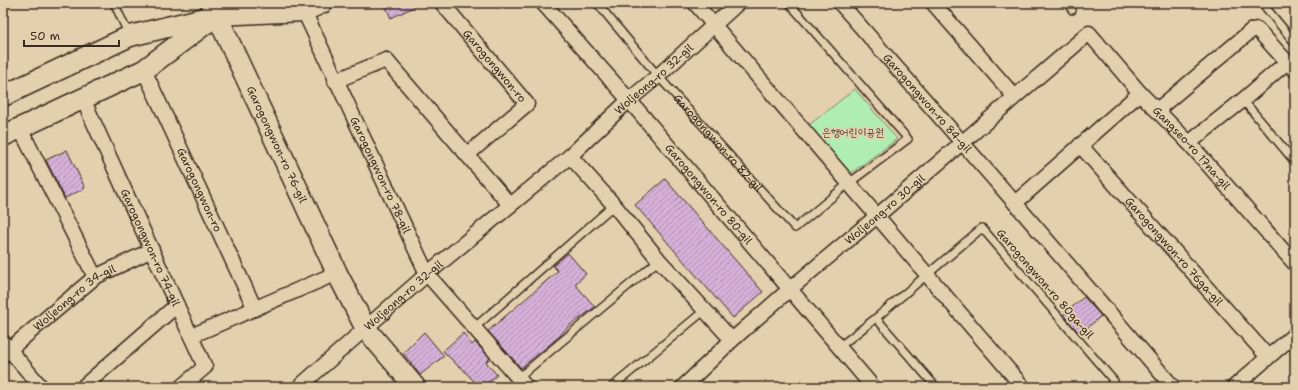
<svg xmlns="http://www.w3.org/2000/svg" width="1298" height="390" font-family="'Shantell Sans','Poor Story',sans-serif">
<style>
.park{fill:#b0edb3;stroke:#768c68}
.building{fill:url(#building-hatch);stroke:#3b2a1e}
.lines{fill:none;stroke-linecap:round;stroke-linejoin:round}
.lane-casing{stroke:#3b2a1e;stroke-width:10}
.street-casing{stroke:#3b2a1e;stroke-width:17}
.secondary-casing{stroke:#3b2a1e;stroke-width:23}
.lane{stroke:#e4cfae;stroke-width:7}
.street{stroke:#e4cfae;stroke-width:14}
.secondary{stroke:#e4cfae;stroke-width:20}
.labels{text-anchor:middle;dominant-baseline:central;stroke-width:3.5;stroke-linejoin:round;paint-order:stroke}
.street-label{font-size:11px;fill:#3b2a1e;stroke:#e4cfae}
.park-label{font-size:11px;fill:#473e2d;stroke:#e4cfae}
</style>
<defs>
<pattern id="building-hatch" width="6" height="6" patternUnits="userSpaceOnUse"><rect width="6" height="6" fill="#d6b0d8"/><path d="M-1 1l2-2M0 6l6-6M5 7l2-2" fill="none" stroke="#af8faf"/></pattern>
</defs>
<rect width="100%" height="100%" fill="#e4cfae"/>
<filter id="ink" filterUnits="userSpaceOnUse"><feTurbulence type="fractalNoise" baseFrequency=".025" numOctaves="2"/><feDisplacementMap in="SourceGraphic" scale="8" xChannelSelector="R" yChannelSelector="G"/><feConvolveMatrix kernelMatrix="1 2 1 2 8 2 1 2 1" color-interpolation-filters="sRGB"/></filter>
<g filter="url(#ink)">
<path class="park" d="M855 89 897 139 851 173 809 125Z"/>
<g class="building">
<path d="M384 3H422L391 18Z"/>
<path d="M67 150 85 188 65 198 46 160Z"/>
<path d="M665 179 763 292 733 318 635 205Z"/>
<path d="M568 253 586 274 575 284 595 307 568 327 560 336 521 368 488 331 558 271 553 266Z"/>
<path d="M1084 297 1101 316 1080 334 1063 315Z"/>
<path d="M424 332 444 356 420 375 403 353Z"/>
<path d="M463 333 472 345 475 342 490 358 486 362 497 375 483 387H479L460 366 459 367 443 351Z"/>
</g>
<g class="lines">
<defs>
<g id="lane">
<path d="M114 3 129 35"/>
<path id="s1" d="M597 3 658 76 795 228 849 183 908 139 789 3"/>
<path d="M1070 3 1072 10"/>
<path d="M1262 3 1295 43"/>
<path d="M1243 100 1295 162"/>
<path d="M876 318 936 387"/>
<path d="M474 328 614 205"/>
<path d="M839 347 876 318 982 228 1114 381 1108 387"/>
<path d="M518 378 659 260"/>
<path d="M612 387 705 310"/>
</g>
<g id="street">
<path id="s2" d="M442 3 527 104 467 155"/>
<path id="s3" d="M543 3 629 100 873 387"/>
<path d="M695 3 1023 387"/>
<path id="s4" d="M840 3 1015 203 1173 387"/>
<path d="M933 3 1014 96"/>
<path id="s5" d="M304 11 427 274 526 387"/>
<path id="s6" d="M144 70 255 309"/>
<path d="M335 81 386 60 510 205"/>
<path id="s7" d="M83 99 205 367 181 387"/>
<path d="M1157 110 1252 30 1257 29 1287 62"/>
<path d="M20 128 95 277"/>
<path d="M1189 143 1243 100 1287 62 1295 70"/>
<path id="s8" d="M1080 145 1268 357"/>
<path d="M570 156 614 205 659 260 732 340"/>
<path d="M1015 203 1140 93"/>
<path d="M191 336 337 273"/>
<path d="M3 342 41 387"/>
<path id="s9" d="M3 355 95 277 152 250"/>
<path d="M83 387 177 305"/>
<path id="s10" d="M299 387 427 274 570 156 629 100 658 76 738 3"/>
<path id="s11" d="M683 387 732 340 790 289 877 216 1089 33 1140 93 1189 143 1295 264"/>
<path d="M1234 387 1295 334"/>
</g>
<g id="secondary">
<path id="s12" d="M211 3 337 273 366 329 415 387"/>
<path d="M3 96 130 36 209 17"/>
<path d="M3 136 144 70 217 15 304 11 322 3"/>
</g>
</defs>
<use href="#lane" class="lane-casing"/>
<use href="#street" class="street-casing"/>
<use href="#secondary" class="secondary-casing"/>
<use href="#lane" class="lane"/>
<use href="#street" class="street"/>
<use href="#secondary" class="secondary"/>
</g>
</g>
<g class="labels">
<g class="street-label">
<text stroke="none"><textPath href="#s2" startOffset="82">Garogongwon-ro</textPath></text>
<text stroke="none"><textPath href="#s10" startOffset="470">Woljeong-ro 32-gil</textPath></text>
<text stroke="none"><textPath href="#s4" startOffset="133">Garogongwon-ro 84-gil</textPath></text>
<text stroke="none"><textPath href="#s1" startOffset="185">Garogongwon-ro 82-gil</textPath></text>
<text stroke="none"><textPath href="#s12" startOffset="156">Garogongwon-ro 76-gil</textPath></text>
<text stroke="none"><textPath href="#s11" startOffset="693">Gangseo-ro 17na-gil</textPath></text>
<text stroke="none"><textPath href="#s5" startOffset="181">Garogongwon-ro 78-gil</textPath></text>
<text stroke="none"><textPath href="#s6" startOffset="132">Garogongwon-ro</textPath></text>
<text stroke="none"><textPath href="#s3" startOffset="253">Garogongwon-ro 80-gil</textPath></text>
<text stroke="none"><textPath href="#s11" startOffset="269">Woljeong-ro 30-gil</textPath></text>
<text stroke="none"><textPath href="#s7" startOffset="163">Garogongwon-ro 74-gil</textPath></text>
<text stroke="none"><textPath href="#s8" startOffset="142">Garogongwon-ro 76ga-gil</textPath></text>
<text transform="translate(1045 284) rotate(49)">Garogongwon-ro 80ga-gil</text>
<text stroke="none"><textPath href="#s10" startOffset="139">Woljeong-ro 32-gil</textPath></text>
<text stroke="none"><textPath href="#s9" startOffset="92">Woljeong-ro 34-gil</textPath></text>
</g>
<g class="park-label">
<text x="853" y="132">은행어린이공원</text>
</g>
</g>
<rect width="1298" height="390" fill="none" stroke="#e4cfae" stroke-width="16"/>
<rect x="8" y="8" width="1282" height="374" fill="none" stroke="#3b2a1e" stroke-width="1.5" filter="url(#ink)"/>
<path d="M24 40v6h95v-6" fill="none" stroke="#3b2a1e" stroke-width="2"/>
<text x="30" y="40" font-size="12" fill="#3b2a1e" stroke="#e4cfae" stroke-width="3" paint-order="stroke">50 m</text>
</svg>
